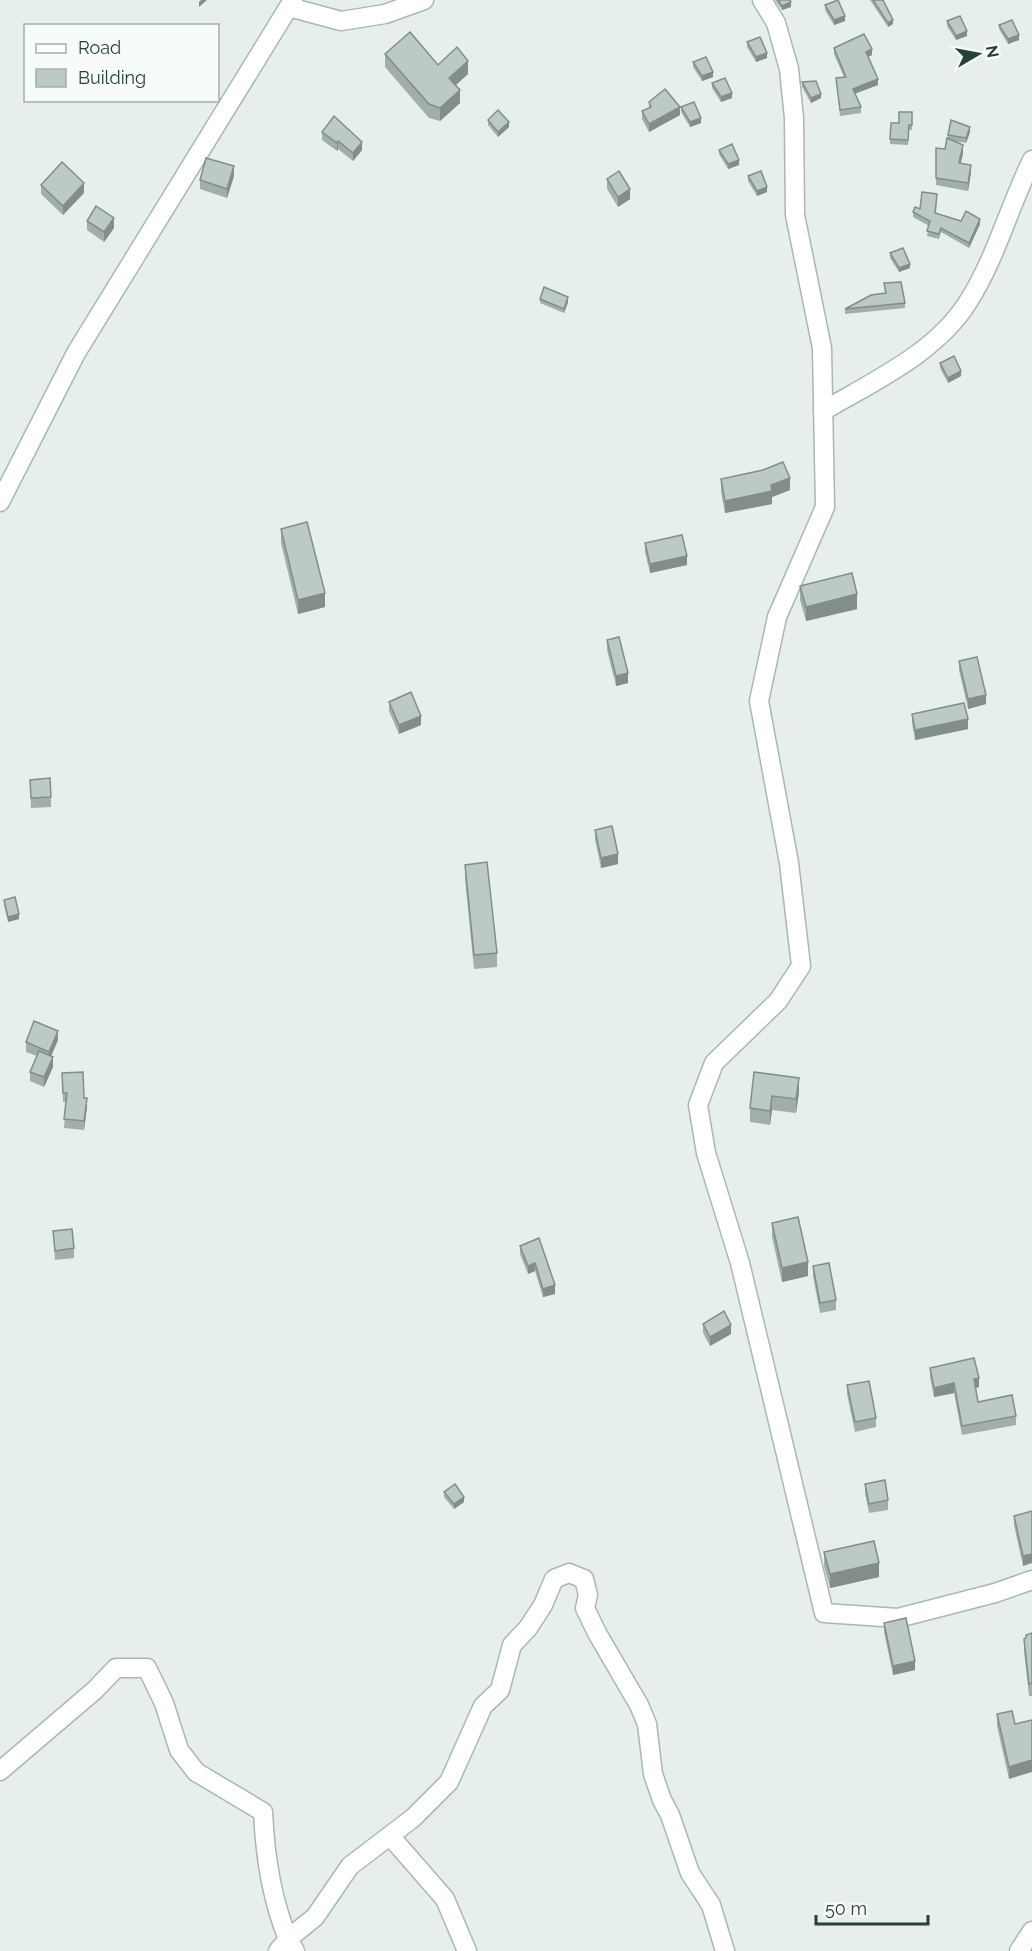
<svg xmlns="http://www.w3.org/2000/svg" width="1032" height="1951" font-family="Raleway,sans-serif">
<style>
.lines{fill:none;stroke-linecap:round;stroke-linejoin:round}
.minor-casing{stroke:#a8b8b2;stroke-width:21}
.minor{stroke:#fff;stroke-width:18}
.wall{fill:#a1aea9}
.shaded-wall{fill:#838d89}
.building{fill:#bbcac4;stroke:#838d89;stroke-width:1.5}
</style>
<rect width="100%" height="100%" fill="#e6efeb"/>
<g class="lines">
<defs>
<g id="minor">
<path d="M762 0 776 23 789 69 794 118 795 215 822 348 825 507 777 617 759 701 789 863 801 966 778 1001 714 1063 698 1105 706 1153 740 1263 824 1613 898 1618 995 1593 1032 1580"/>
<path d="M289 7 341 21 385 14 424 0"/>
<path d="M823 411C874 381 936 353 968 302 996 258 1009 207 1032 160"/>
<path d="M0 502 76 353 293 0"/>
<path d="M0 1771 95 1690 116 1668H147L164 1703 179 1750 196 1772 263 1812C265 1856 271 1898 288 1939L278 1951"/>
<path d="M391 1837 445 1899 467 1951"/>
<path d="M295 1951 288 1939 315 1917 350 1866 413 1818 449 1782 483 1706 500 1690 512 1645 528 1628 543 1605 554 1579 569 1573 584 1579 588 1595 585 1608 597 1633 639 1705 647 1724 653 1774 662 1800 670 1815 690 1873 711 1905 725 1951"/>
<path d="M1019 1951 1032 1931"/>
</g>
</defs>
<use href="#minor" class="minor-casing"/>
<use href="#minor" class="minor"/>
</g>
<g class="wall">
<path d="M775 0H790L791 7 782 10Z"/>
<path d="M870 0H883L893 24 888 27Z"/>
<path d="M825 5 845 21 834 25 825 10Z"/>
<path d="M947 21 967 36 956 40 947 26Z"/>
<path d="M999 25 1019 40 1008 44 999 29Z"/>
<path d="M747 42 767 58 756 62 747 47Z"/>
<path d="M834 48 872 55 868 57 878 85 855 94 861 107V113L840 116 836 78 844 77 834 54Z"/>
<path d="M385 54 438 65 468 74 456 85 460 103 440 121 429 118 385 67Z"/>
<path d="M693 62 713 77 702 81 693 67Z"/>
<path d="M802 82 821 98 811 103 802 87Z"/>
<path d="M712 83 732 98 721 102 712 88Z"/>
<path d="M649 102 680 115 649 132 642 119V111L649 108Z"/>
<path d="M681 107 701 123 690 127 681 112Z"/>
<path d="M912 112V130H909L908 145 890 144V139L899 123Z"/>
<path d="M488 120 509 127 498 137 488 125Z"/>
<path d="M322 132 362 150 353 161 338 149 337 151 322 140Z"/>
<path d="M970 132 966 143 955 141 963 153 961 163 971 172 968 191 936 185V148L945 149 948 135Z"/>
<path d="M719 150 739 165 728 169 719 154Z"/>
<path d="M234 176 227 198 200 189V180Z"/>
<path d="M748 176 767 192 757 196 748 181Z"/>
<path d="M607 179 630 199 618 207 607 189Z"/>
<path d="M41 185 84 193 63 215 41 194Z"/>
<path d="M937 199 936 213 961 221 980 224 969 248 941 232 939 239 927 236 929 226 913 217V212L920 209Z"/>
<path d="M87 221 114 228 104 242 87 230Z"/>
<path d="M890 253 910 268 899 272 890 258Z"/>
<path d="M884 283 905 303V308L845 314V309L885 293Z"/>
<path d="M540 299 568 302 564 313 540 303Z"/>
<path d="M940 363 961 376 948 383 940 368Z"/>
<path d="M721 479 790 490 772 497V504L725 513 721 492Z"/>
<path d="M281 529 325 607 298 614 281 543Z"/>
<path d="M645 543 687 565 650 573 645 552Z"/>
<path d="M800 586 857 609 806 621 800 600Z"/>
<path d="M607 640 628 683 616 686 607 650Z"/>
<path d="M959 661 986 704 968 709 959 670Z"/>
<path d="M389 702 421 725 399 734 389 711Z"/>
<path d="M912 714 968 729 915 740 912 723Z"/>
<path d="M30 780 51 797V807L31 808Z"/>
<path d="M595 830 618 864 601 868 595 839Z"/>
<path d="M465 865 497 953V967L474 969 465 879Z"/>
<path d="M4 900 19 919 8 922 4 905Z"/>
<path d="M58 1040 51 1056 53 1067 44 1087 30 1081V1072L37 1056 26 1052V1042Z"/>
<path d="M754 1072 799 1092 796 1113 772 1110 770 1125 750 1122V1108Z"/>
<path d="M62 1073 84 1098 87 1107 84 1130 64 1128 66 1102H63Z"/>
<path d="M772 1223 808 1276 782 1282 772 1237Z"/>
<path d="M53 1231 74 1248V1258L55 1260Z"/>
<path d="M539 1238 555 1294 543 1297 535 1271 528 1274 520 1254V1246Z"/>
<path d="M813 1266 836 1300V1310L820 1313 813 1276Z"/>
<path d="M703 1324 731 1334 710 1346 703 1333Z"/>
<path d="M930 1368 979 1387 975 1388 978 1402 1016 1416V1425L962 1435 954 1393 934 1397 930 1377Z"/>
<path d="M847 1385 876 1418V1427L855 1432 847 1394Z"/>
<path d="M865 1484 888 1500V1510L869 1513 865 1493Z"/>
<path d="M444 1492 464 1502 454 1509 444 1497Z"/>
<path d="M1032 1511 1023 1566 1014 1525V1516Z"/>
<path d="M824 1552 879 1577 830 1588 824 1566Z"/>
<path d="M884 1623 915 1670 893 1675 884 1632Z"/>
<path d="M1032 1633V1696H1029L1024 1651V1639L1026 1638V1635Z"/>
<path d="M997 1714 1015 1724 1009 1779 997 1726Z"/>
</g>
<g class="shaded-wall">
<path d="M201 0H207L199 7V2Z"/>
<path d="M791 2V7L782 10V6Z"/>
<path d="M845 16V21L834 25V20Z"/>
<path d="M893 20V24L888 27V23Z"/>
<path d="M967 31V36L956 40V36Z"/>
<path d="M1019 35V40L1008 44V39Z"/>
<path d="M872 49V55L866 58V52Z"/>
<path d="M767 53V58L756 62V57Z"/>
<path d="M468 61V74L449 91V78Z"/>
<path d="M713 72V77L702 81V76Z"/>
<path d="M878 79V85L853 94V89Z"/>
<path d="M460 90V103L440 121V108Z"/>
<path d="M732 93V98L721 102V97Z"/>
<path d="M821 94V98L811 103V98Z"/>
<path d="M680 107V115L649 132V124Z"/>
<path d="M701 118V123L690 127V122Z"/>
<path d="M509 122V127L498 137V132Z"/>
<path d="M970 127V132L966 143V138Z"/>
<path d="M338 141V149L337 151V143Z"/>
<path d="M362 142V150L353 161V153Z"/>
<path d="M963 145V153L959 170V163Z"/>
<path d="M739 160V165L728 169V164Z"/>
<path d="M971 165V172L968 191V183Z"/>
<path d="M234 166V176L227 198V189Z"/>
<path d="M84 183V193L63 215V206Z"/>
<path d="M767 187V192L757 196V191Z"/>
<path d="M630 189V199L618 207V197Z"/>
<path d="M114 218V228L104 242V232Z"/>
<path d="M980 219V224L969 248V243Z"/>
<path d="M910 264V268L899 272V268Z"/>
<path d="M568 297V302L564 313V309Z"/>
<path d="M961 371V376L948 383V378Z"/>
<path d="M790 478V490L772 497V504L725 513V501Z"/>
<path d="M687 556V565L650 573V564Z"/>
<path d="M325 593V607L298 614V600Z"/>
<path d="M857 594V609L806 621V607Z"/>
<path d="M628 673V683L616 686V676Z"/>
<path d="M986 695V704L968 709V699Z"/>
<path d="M421 716V725L399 734V725Z"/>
<path d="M968 719V729L915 740V730Z"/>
<path d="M618 854V864L601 868V858Z"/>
<path d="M19 914V919L8 922V917Z"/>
<path d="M58 1031V1040L49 1061V1052Z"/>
<path d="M53 1057V1067L44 1087V1077Z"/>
<path d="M799 1078V1092L796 1113V1099Z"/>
<path d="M772 1096V1110L770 1125V1111Z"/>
<path d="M87 1098V1107L84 1130V1121Z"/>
<path d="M808 1262V1276L782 1282V1268Z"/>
<path d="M535 1263V1271L528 1274V1266Z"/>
<path d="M555 1285V1294L543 1297V1289Z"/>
<path d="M731 1325V1334L710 1346V1337Z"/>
<path d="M979 1378V1387L974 1388V1379Z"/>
<path d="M954 1383V1393L934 1397V1388Z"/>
<path d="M464 1497V1502L454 1509V1504Z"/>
<path d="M1032 1554V1563L1023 1566V1556Z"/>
<path d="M879 1563V1577L830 1588V1574Z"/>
<path d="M915 1661V1670L893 1675V1666Z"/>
<path d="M1032 1760V1772L1009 1779V1767Z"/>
</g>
<g class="building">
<path d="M778 0H790L791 2 782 6Z"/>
<path d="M838 0 845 16 834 20 825 5Z"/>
<path d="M873 0H883L893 20 888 23Z"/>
<path d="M960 16 967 31 956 36 947 21Z"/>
<path d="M1012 20 1019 35 1008 39 999 25Z"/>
<path d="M410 32 438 65 457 47 468 61 449 78 460 90 440 108 429 104 385 54Z"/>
<path d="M864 34 872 49 866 52 878 79 853 89 861 107 840 110 836 78 846 77 834 48Z"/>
<path d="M760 37 767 53 756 57 747 42Z"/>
<path d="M706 57 713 72 702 76 693 62Z"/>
<path d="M725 78 732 93 721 97 712 83Z"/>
<path d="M816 81 821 94 811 98 802 82Z"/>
<path d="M665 89 680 107 649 124 642 111 651 107 649 102Z"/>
<path d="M694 102 701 118 690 122 681 107Z"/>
<path d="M498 110 509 122 498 132 488 120Z"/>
<path d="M899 112H912V125H909L908 140 890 139 891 123H899Z"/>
<path d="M334 116 362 142 353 153 338 141 337 143 322 132Z"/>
<path d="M951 120 970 127 966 138 948 135Z"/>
<path d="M947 138 963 145 959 163 971 165 968 183 936 178V148L945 149Z"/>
<path d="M732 144 739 160 728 164 719 150Z"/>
<path d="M206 158 234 166 227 189 200 180Z"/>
<path d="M62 162 84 183 63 206 41 185Z"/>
<path d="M619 171 630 189 618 197 607 179Z"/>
<path d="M761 171 767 187 757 191 748 176Z"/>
<path d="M922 192 937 194 935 213 961 221 966 211 980 219 969 243 941 228 939 234 927 231 930 221 913 212 915 207 920 209Z"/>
<path d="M96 206 114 218 104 232 87 221Z"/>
<path d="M903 248 910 264 899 268 890 253Z"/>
<path d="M901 282 905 303 845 309 871 295 886 293 884 283Z"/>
<path d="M544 287 568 297 564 309 540 299Z"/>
<path d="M954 356 961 371 948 378 940 363Z"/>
<path d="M783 462 790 478 771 485 772 491 725 501 721 479 763 470Z"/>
<path d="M307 522 325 593 298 600 281 529Z"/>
<path d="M682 535 687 556 650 564 645 543Z"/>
<path d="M852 573 857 594 806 607 800 586Z"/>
<path d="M619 637 628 673 616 676 607 640Z"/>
<path d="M977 657 986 695 968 699 959 661Z"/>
<path d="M411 692 421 716 399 725 389 702Z"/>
<path d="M964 703 968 719 915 730 912 714Z"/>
<path d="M50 778 51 797 31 798 30 780Z"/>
<path d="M612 826 618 854 601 858 595 830Z"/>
<path d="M487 862 497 953 474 955 465 865Z"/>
<path d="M15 897 19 914 8 917 4 900Z"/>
<path d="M34 1021 58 1031 49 1052 26 1042Z"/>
<path d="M39 1051 53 1057 44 1077 30 1072Z"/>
<path d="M83 1072 84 1098H87L84 1121 64 1119 67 1093H63L62 1073Z"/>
<path d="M754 1072 799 1078 796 1099 772 1096 770 1111 750 1108Z"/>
<path d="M798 1217 808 1262 782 1268 772 1223Z"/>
<path d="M72 1229 74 1248 55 1251 53 1231Z"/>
<path d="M539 1238 555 1285 543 1289 535 1263 528 1266 520 1246Z"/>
<path d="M829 1263 836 1300 820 1303 813 1266Z"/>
<path d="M724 1311 731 1325 710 1337 703 1324Z"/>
<path d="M974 1358 979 1378 974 1379 978 1402 1012 1395 1016 1416 962 1426 954 1383 934 1388 930 1368Z"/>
<path d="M869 1381 876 1418 855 1422 847 1385Z"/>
<path d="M885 1480 888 1500 869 1504 865 1484Z"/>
<path d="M455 1484 464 1497 454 1504 444 1492Z"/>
<path d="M1032 1511V1554L1023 1556 1014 1516Z"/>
<path d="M874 1541 879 1563 830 1574 824 1552Z"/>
<path d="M906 1618 915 1661 893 1666 884 1623Z"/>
<path d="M1032 1633V1683L1029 1684 1024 1639 1026 1638V1635Z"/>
<path d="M1012 1711 1015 1724 1032 1720V1760L1009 1767 997 1714Z"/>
</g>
<rect x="24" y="24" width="195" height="78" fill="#f7fbf9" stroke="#a3b1ad" stroke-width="1.5"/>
<rect x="36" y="44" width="30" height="9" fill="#ffffff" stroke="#a3b1ad" stroke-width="1.5"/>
<text x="78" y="54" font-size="18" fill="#24423a">Road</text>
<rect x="36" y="69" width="30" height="18" fill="#bbcac4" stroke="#a3b1ad" stroke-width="1.5"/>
<text x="78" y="84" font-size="18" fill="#24423a">Building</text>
<g transform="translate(978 54) rotate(80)" stroke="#f7fbf9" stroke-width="4.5" paint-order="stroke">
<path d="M0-4.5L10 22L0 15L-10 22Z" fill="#24423a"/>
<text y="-9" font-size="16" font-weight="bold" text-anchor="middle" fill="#24423a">N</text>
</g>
<path d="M816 1915v9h112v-9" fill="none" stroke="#24423a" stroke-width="3"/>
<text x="825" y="1915" font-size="18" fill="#24423a" stroke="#f7fbf9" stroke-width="4.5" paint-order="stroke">50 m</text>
</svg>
